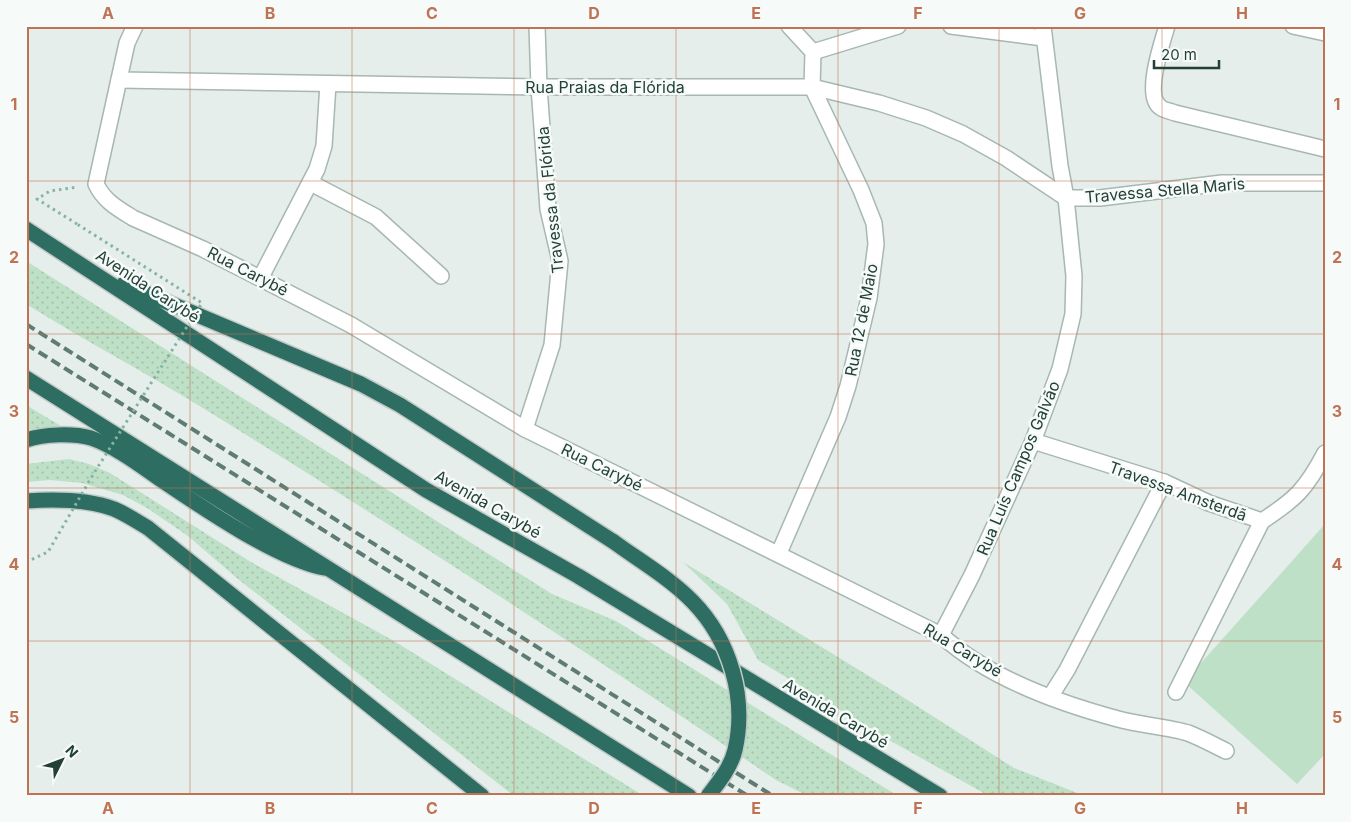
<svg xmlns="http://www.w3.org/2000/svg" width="1351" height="822" font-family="Inter,sans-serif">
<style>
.grass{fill:url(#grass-dots)}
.park{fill:#bee0c7}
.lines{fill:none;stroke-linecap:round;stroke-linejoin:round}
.minor-casing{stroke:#a7b7b1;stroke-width:18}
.highway-casing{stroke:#c1cac8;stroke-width:18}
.path{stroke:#85b3a5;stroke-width:3;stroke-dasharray:2.5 4;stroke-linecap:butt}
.minor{stroke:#fff;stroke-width:15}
.highway{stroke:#2e6e62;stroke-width:15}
.rail{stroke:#5e7c75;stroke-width:4;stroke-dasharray:10 5;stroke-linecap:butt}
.highway-bridge-casing{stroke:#c1cac8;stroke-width:18;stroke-linecap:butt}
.path-bridge{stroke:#85b3a5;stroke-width:3;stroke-dasharray:2.5 4;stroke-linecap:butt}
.highway-bridge{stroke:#2e6e62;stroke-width:15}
.grid{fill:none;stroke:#c07354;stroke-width:1;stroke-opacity:0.55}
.labels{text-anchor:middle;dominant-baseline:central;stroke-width:5;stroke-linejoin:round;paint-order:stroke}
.street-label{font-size:16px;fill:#234139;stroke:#f6faf8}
.neatline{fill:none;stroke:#c07354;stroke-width:2}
.grid-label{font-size:16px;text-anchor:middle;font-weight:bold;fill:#c07354}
</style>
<defs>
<pattern id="grass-dots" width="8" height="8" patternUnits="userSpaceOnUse" patternTransform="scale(1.25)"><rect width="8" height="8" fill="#bee0c7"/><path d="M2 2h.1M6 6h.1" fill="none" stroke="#a3c1ac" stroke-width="1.8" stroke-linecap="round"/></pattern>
</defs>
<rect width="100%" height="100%" fill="#e5eeea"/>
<g class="grass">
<path d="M26 261 552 594 616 621 898 796H808L776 780C590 654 402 531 211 413 150 375 87 342 26 304Z"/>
<path d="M26 405 61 426 26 430Z"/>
<path d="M69 459 89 464 110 473 251 562 394 641 644 796H514L238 579 188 536 147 508 123 495 82 483 50 480 26 482V464Z"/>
<path d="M683 562 895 692 1014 768 1085 796H989L889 740 758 660 727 604Z"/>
</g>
<path class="park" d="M1325 524V754L1297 784 1184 682Z"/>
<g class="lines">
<defs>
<g id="minor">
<path d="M135 26 127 43 96 184C104 201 117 208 133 218L203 249 351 325 525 429 941 635C987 677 1058 703 1118 719 1139 725 1169 727 1188 733 1201 738 1214 745 1226 751"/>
<path d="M951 26 1043 38"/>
<path d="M1167 26C1162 43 1144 95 1160 107 1163 110 1170 111 1175 113L1325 149"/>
<path d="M1293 26 1325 33"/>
<path d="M813 52 898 26"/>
<path d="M119 80 539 87H812L879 103 926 118 963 134 1006 158 1066 198"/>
<path d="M311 183 376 217 441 276"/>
<path d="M1066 198H1100L1222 183H1325"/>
<path d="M261 277 317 169 324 146 328 84"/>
<path d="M525 429 552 345 560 261 548 209 539 87 537 26"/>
<path d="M1033 441 1164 482 1209 503 1262 521C1296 499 1306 489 1325 453"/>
<path d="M779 553 838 417 848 386 869 298 876 244 874 223 861 190 812 87 813 52 789 26"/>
<path d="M941 635 972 575 1033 441 1060 369 1073 314 1074 276 1066 198 1060 166 1043 26"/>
<path d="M1176 692 1262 521"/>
<path d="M1050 697 1067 670 1164 482"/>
</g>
<g id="highway">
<path d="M26 229 426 490 578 576 940 796"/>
<path d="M124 284 361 384 400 405 614 542"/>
<path d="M26 378 689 796"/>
<path d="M26 440C44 434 73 433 91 438 114 446 137 463 157 477 200 506 275 558 324 568"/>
<path d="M26 501C55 499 87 499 114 509 126 514 138 522 148 528L482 796"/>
</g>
</defs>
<use href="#minor" class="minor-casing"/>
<use href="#highway" class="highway-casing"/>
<path class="path" d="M77 224 37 199 50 191 78 187"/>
<use href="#minor" class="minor"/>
<use href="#highway" class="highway"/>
<g class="rail">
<path d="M26 324 773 796"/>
<path d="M26 344 748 796"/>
</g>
<defs>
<path id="highway-bridge" d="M614 542C640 561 671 579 693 602 730 640 747 698 735 750 731 767 719 782 708 796"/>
</defs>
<use href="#highway-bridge" class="highway-bridge-casing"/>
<path class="path-bridge" d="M26 562 48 552 94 473 202 303 77 224"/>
<use href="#highway-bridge" class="highway-bridge"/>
</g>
<path class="grid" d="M190 26V796M352 26V796M514 26V796M676 26V796M838 26V796M999 26V796M1162 26V796M26 181H1325M26 334H1325M26 488H1325M26 641H1325"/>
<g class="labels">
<g class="street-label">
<text x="605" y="87">Rua Praias da Flórida</text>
<text transform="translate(1165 190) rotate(-5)">Travessa Stella Maris</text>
<text transform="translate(550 200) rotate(-96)">Travessa da Flórida</text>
<text transform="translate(248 271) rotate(27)">Rua Carybé</text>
<text transform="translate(148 286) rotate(33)">Avenida Carybé</text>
<text transform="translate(861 320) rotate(-79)">Rua 12 de Maio</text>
<text transform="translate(602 467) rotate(26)">Rua Carybé</text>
<text transform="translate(1018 468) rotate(-67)">Rua Luís Campos Galvão</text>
<text transform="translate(1178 491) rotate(20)">Travessa Amsterdã</text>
<text transform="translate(488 504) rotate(30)">Avenida Carybé</text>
<text transform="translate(963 650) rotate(31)">Rua Carybé</text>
<text transform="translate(836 713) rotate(31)">Avenida Carybé</text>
</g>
</g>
<rect width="1351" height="822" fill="none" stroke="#f6faf8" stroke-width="55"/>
<g transform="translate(62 760) rotate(48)" stroke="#f6faf8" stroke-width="4" paint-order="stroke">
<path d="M0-4L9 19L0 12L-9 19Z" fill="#234139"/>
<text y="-8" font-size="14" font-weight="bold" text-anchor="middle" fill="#234139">N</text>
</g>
<path d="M1154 60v8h65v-8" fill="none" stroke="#234139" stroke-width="2.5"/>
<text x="1161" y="60" font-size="15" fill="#234139" stroke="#f6faf8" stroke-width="4" paint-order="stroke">20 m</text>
<rect x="28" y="28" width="1296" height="766" class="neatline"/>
<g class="grid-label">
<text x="108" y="19">A</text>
<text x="270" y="19">B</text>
<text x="432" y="19">C</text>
<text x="594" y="19">D</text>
<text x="756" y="19">E</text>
<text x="918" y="19">F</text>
<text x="1080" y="19">G</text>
<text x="1242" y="19">H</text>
<text x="14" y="110">1</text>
<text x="1337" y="110">1</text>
<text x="14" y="263">2</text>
<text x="1337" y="263">2</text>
<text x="14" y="417">3</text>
<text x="1337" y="417">3</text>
<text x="14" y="570">4</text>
<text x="1337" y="570">4</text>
<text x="14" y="723">5</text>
<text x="1337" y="723">5</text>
<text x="108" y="814">A</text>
<text x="270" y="814">B</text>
<text x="432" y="814">C</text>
<text x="594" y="814">D</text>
<text x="756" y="814">E</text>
<text x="918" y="814">F</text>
<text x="1080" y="814">G</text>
<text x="1242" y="814">H</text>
</g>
</svg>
